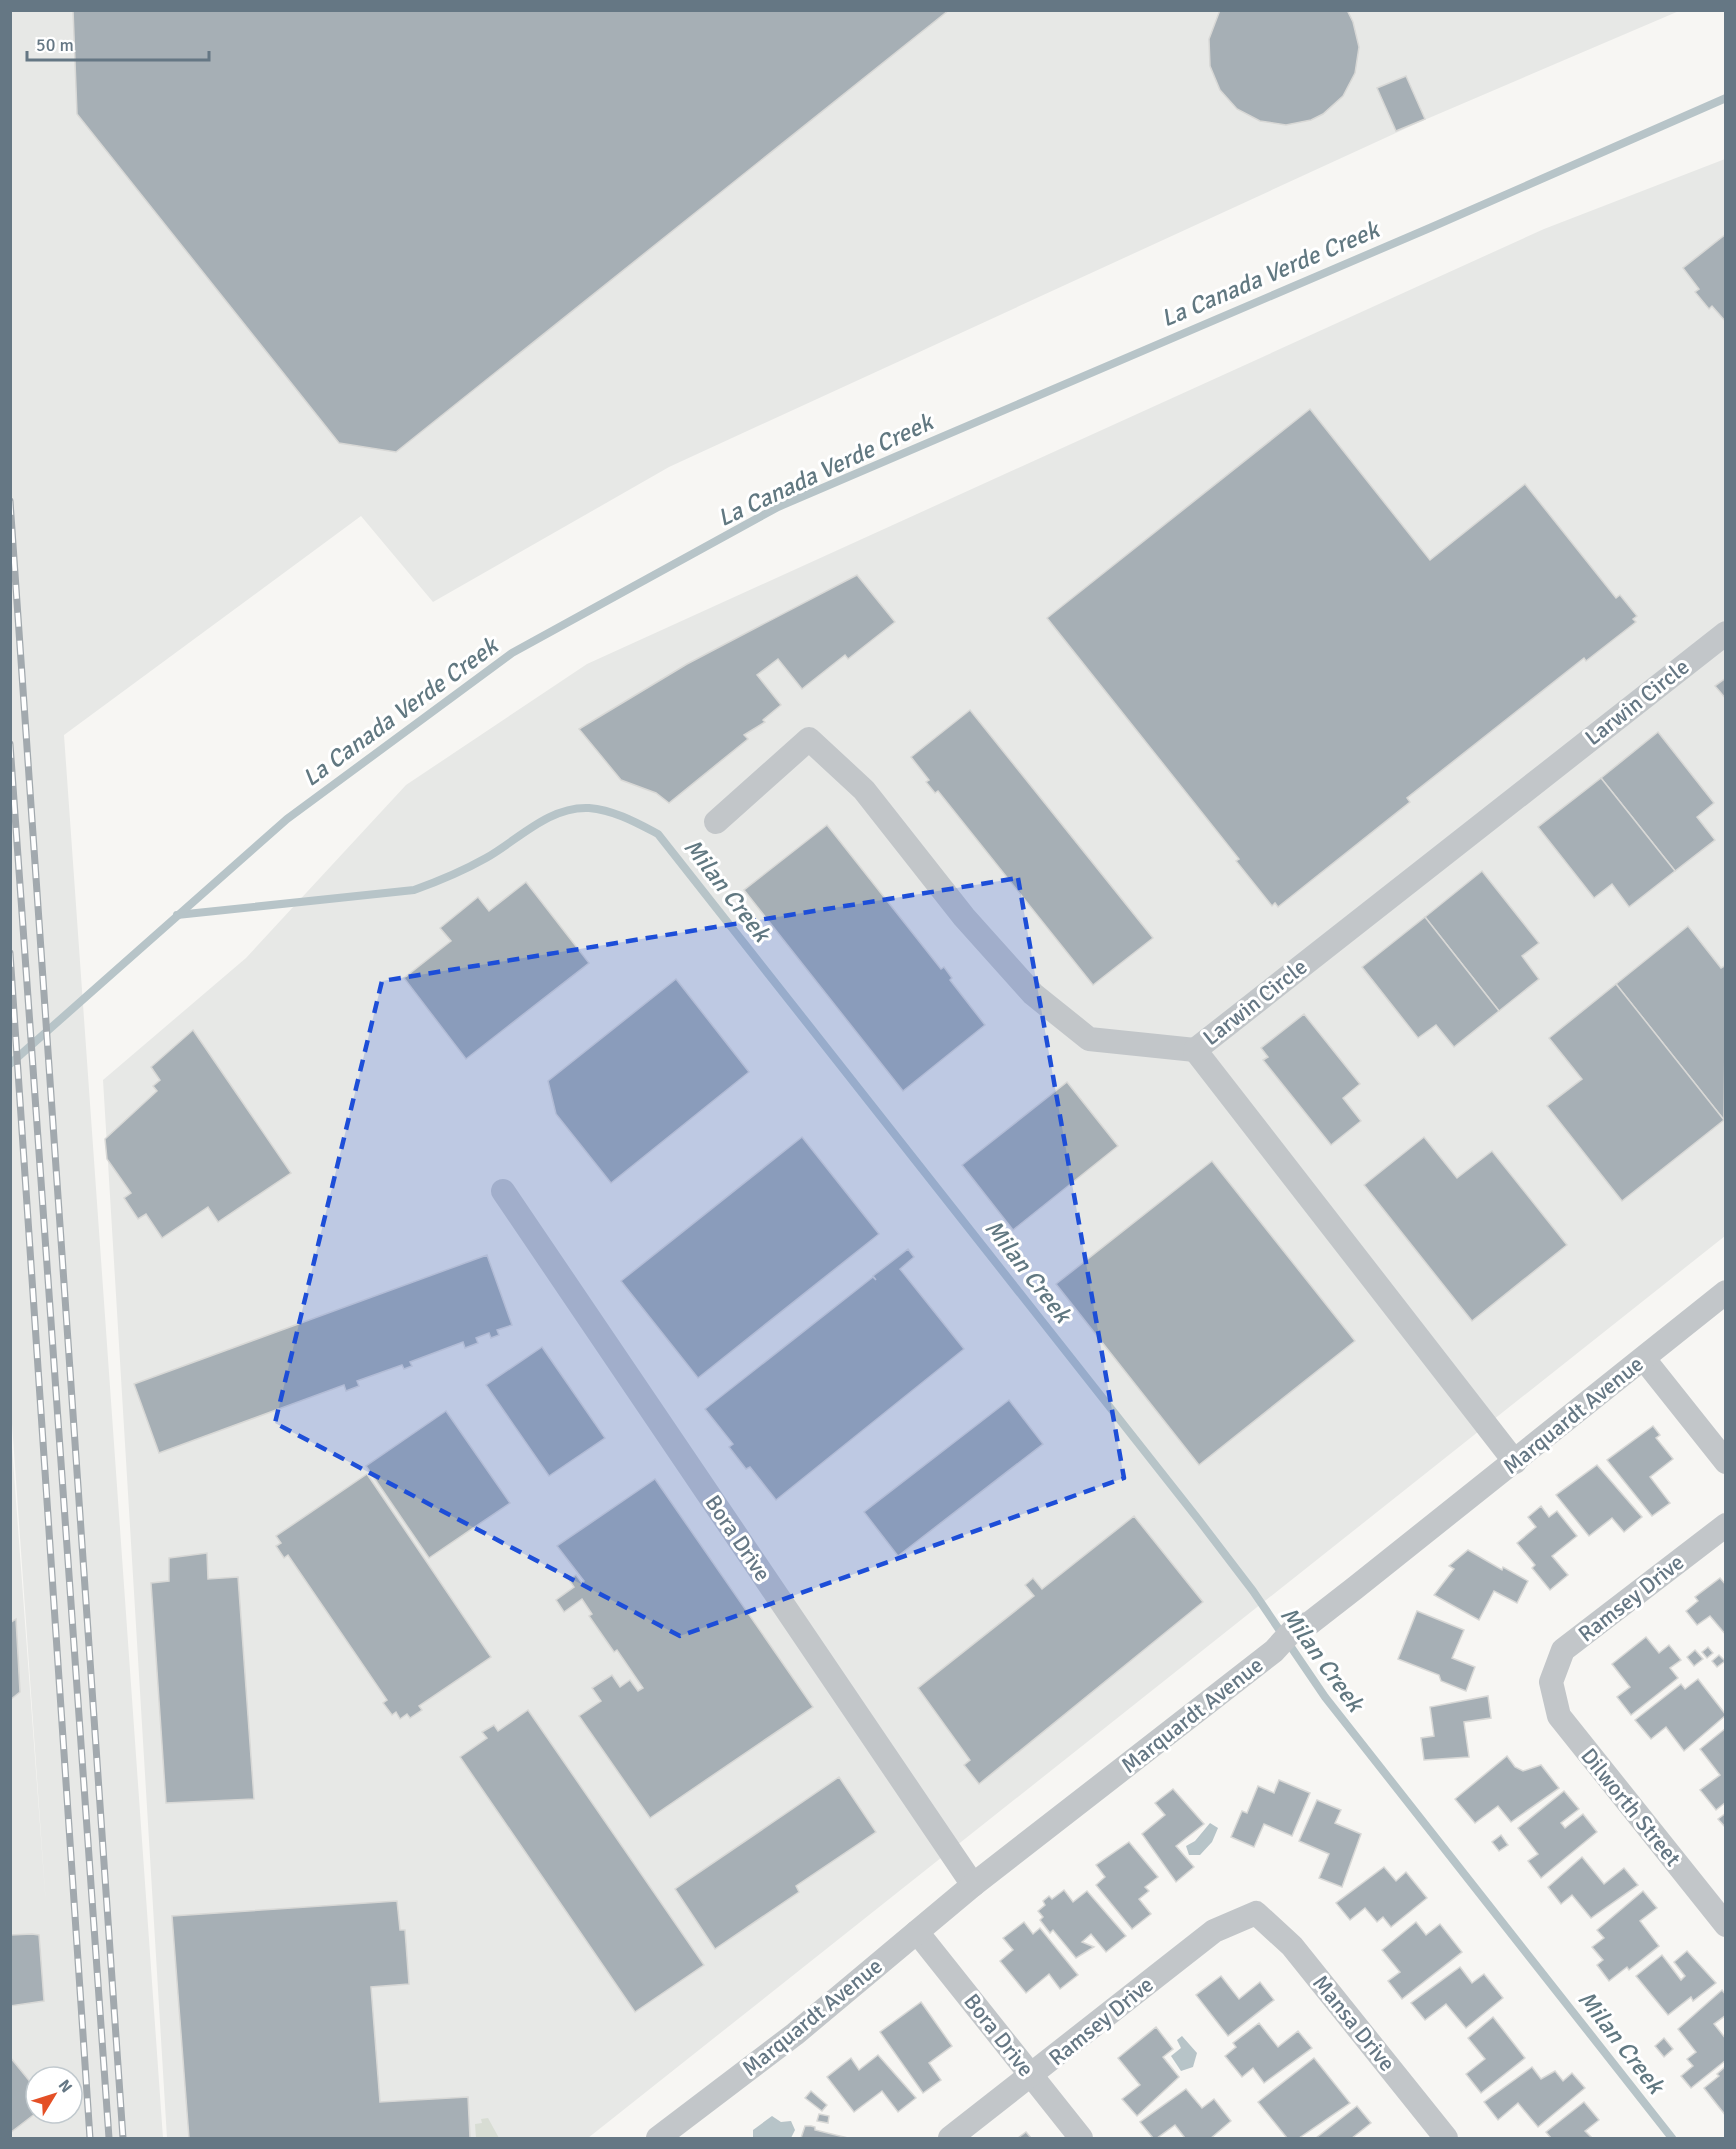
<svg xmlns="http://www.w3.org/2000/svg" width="1736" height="2149" font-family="Signika,sans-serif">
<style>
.built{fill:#e7e8e6;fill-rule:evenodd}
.green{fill:#d8ddd4}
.water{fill:#b7c4c8}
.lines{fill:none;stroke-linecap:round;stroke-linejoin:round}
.stream{stroke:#b7c4c8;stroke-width:8}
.building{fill:#a6afb5;stroke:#d8d8d6;stroke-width:1.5}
.minor{stroke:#c2c6c9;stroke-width:24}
.rail-casing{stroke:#a2a9ae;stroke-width:7}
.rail{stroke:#fff;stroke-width:4.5;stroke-dasharray:14;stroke-linecap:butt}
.marked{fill:#1d4ed8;fill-opacity:0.2;stroke:#1d4ed8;stroke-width:4.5;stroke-dasharray:12 8;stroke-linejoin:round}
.labels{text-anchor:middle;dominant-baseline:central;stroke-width:6;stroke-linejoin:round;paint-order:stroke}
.street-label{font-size:22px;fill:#657784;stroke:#fff}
.water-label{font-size:24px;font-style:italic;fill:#617881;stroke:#fff}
</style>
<rect width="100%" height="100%" fill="#f7f6f3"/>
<g class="built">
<path d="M11 11H1679L1422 121 669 467 433 602 361 516 64 735 163 2138H11L10 1420 46 1906 10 1395ZM36 2077H72V2113H36Z"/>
<path d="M1725 159V1236L588 2138H167L103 1080 246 958 406 785 587 664 1544 229Z"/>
</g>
<path class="green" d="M488 2118 499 2138H476L475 2124 482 2123 481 2119Z"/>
<g class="water">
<path d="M1210 1823 1218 1828 1212 1842 1200 1855H1189L1186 1846 1195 1841Z"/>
<path d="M1182 2036 1197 2053 1193 2067 1181 2071 1171 2056 1181 2048 1177 2040Z"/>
<path d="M772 2116 781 2122 791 2121 795 2130 791 2138H753V2130Z"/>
</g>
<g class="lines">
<g class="stream">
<path d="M177 915 414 890C439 881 463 871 486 858 518 840 549 806 589 808 614 810 637 823 658 834L1198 1519 1253 1591 1325 1697 1672 2138"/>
<path d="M10 1064 287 819 512 653 778 507 1432 227 1726 98"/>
</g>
</g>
<g class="building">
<path d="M73 10H949L396 452 339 443 77 114Z"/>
<path d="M1220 10H1347L1353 22 1359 47 1355 73 1343 96 1323 114 1311 120 1286 125 1260 121 1237 109 1220 90 1210 66 1209 39Z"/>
<path d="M1406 76 1425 119 1396 131 1377 88Z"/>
<path d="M1726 234V322L1712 306 1709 309 1695 292 1699 289 1683 268Z"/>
<path d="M1310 409 1430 560 1525 484 1616 598 1620 595 1637 616 1633 619 1636 622 1586 661 1584 658 1407 798 1410 802 1278 907 1275 903 1272 906 1236 861 1239 859 1047 618Z"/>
<path d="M857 575 895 622 848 659 845 655 802 689 778 659 757 675 781 705 763 720 765 722 744 735 748 739 669 803 656 793 621 780 579 729 687 664Z"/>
<path d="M1726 678V699L1715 686Z"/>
<path d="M970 710 1153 938 1093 985 938 791 935 793 926 782 929 780 911 757Z"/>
<path d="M1658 732 1714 803 1697 817 1715 840 1675 871 1601 778Z"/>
<path d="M1601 778 1675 871 1629 907 1612 884 1594 898 1538 827Z"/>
<path d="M827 825 941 969 944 967 952 978 950 980 985 1025 903 1091 744 890Z"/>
<path d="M1482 871 1539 943 1522 956 1539 979 1499 1011 1425 917Z"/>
<path d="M526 882 589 963 466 1059 404 978 451 941 440 928 478 897 489 911Z"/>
<path d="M1425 917 1499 1011 1454 1047 1436 1025 1418 1038 1362 967Z"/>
<path d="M1688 926 1721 968 1726 965 1724 1120 1616 984Z"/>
<path d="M676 979 749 1072 611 1183 556 1114 548 1081Z"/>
<path d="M1616 984 1724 1120 1622 1201 1547 1106 1582 1079 1549 1038Z"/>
<path d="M1304 1014 1360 1084 1343 1098 1361 1121 1331 1145 1263 1060 1268 1057 1261 1048Z"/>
<path d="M193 1030 291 1173 218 1222 208 1207 162 1238 146 1214 138 1219 124 1198 131 1193 107 1159 105 1139 157 1091 153 1086 160 1080 151 1067Z"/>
<path d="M1067 1082 1118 1146 1013 1230 962 1165Z"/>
<path d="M802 1137 879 1234 698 1378 621 1281Z"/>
<path d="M1424 1137 1457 1178 1492 1151 1567 1245 1472 1321 1364 1185Z"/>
<path d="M1212 1161 1355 1341 1199 1465 1056 1284Z"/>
<path d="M908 1249 914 1257 900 1269 964 1349 776 1500 750 1467 746 1469 729 1447 733 1444 705 1409 873 1277 876 1280 873 1276Z"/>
<path d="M487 1255 512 1325 497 1330 499 1335 491 1338 489 1333 476 1338 478 1343 465 1348 463 1342 410 1362 412 1366 404 1369 402 1365 357 1381 359 1386 346 1391 344 1385 159 1453 134 1384Z"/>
<path d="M542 1347 605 1438 549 1476 486 1385Z"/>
<path d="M1009 1400 1043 1444 898 1556 864 1512Z"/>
<path d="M446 1411 510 1503 429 1558 366 1466Z"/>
<path d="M1653 1426 1660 1435 1656 1438 1673 1459 1650 1477 1670 1503 1652 1516 1607 1460Z"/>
<path d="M1597 1465 1642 1517 1624 1532 1612 1518 1589 1536 1556 1495Z"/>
<path d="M367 1474 491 1657 419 1706 422 1710 410 1718 407 1714 400 1719 396 1712 392 1715 383 1703 387 1700 288 1555 284 1558 276 1546 281 1543 276 1536Z"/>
<path d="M655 1479 813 1707 650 1818 579 1716 601 1701 592 1688 612 1675 620 1687 630 1680 638 1691 643 1688 617 1650 614 1652 589 1616 592 1614 582 1599 564 1612 556 1600 574 1587 569 1580 576 1575 582 1583 584 1581 557 1546Z"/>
<path d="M1541 1506 1549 1517 1557 1511 1577 1536 1552 1556 1568 1575 1550 1590 1532 1568 1535 1565 1517 1543 1536 1527 1528 1517Z"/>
<path d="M1134 1516 1203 1602 979 1784 964 1765 970 1760 918 1688 1034 1596 1025 1585 1033 1578 1042 1589Z"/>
<path d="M1468 1550 1502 1570 1503 1567 1528 1581 1517 1603 1494 1591 1479 1620 1434 1595 1454 1569 1449 1566Z"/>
<path d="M207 1553 208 1579 238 1577 254 1799 166 1803 151 1583 169 1581V1558Z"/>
<path d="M1720 1578 1726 1585V1635L1710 1616 1697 1625 1686 1611 1698 1601 1695 1597Z"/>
<path d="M1417 1611 1464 1630 1452 1658 1475 1667 1466 1691 1441 1681 1439 1675 1398 1659Z"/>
<path d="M16 1619 20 1692 10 1700V1623Z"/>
<path d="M1646 1637 1659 1653 1669 1645 1681 1660 1670 1668 1678 1678 1631 1715 1617 1697 1630 1687 1612 1664Z"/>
<path d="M1708 1647 1713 1653 1707 1658 1702 1652Z"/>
<path d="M1695 1650 1703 1659 1694 1666 1687 1657Z"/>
<path d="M1719 1655 1725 1661 1717 1667 1712 1661Z"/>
<path d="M1698 1679 1726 1715 1684 1751 1666 1727 1651 1739 1635 1720 1681 1684 1685 1689Z"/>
<path d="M1488 1696 1491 1718 1464 1722 1469 1757 1424 1760 1421 1738 1434 1736 1430 1707Z"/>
<path d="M528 1710 704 1965 635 2012 460 1757 487 1738 482 1732 494 1725 498 1731Z"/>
<path d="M1726 1728V1802L1716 1810 1700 1790 1720 1775 1700 1749Z"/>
<path d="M1507 1756 1515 1767 1523 1771 1541 1765 1559 1788 1511 1822 1498 1806 1475 1823 1455 1799Z"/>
<path d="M839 1777 876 1832 796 1886 799 1892 715 1949 675 1889Z"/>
<path d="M1279 1780 1310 1793 1292 1836 1264 1824 1254 1847 1231 1837 1242 1811 1247 1813 1258 1786 1274 1793Z"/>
<path d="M1173 1789 1204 1824 1176 1846 1194 1867 1176 1882 1142 1834 1165 1815 1155 1803Z"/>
<path d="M1564 1791 1579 1809 1561 1823 1565 1828 1583 1814 1597 1832 1541 1878 1528 1861 1538 1854 1518 1828Z"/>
<path d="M1317 1800 1341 1810 1335 1823 1361 1834 1342 1887 1319 1878 1329 1854 1299 1841Z"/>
<path d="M1726 1813V1828L1718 1819Z"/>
<path d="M1501 1835 1508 1845 1499 1851 1492 1842Z"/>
<path d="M1129 1842 1158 1877 1145 1887 1149 1891 1139 1899 1151 1914 1132 1929 1096 1885 1105 1877 1096 1865Z"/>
<path d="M1582 1857 1604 1884 1624 1868 1638 1885 1591 1918 1572 1895 1561 1904 1548 1887Z"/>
<path d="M1384 1867 1396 1881 1406 1872 1427 1898 1391 1927 1383 1917 1377 1922 1365 1908 1350 1920 1336 1903Z"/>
<path d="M1064 1890 1073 1902 1087 1891 1126 1936 1106 1952 1091 1934 1082 1942 1094 1947 1076 1958 1053 1930 1050 1933 1040 1920 1043 1917 1038 1911 1045 1905 1043 1901 1049 1896 1052 1899Z"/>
<path d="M1643 1891 1657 1908 1640 1921 1659 1946 1629 1970 1627 1967 1609 1981 1597 1965 1603 1960 1592 1947 1604 1938 1597 1930Z"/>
<path d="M397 1901 400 1930H405L409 1984 371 1987 380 2102 468 2097 470 2138H189L172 1916Z"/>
<path d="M1024 1922 1033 1934 1040 1928 1078 1975 1060 1989 1049 1974 1026 1993 1000 1961 1013 1950 1003 1938Z"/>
<path d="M1416 1922 1426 1935 1440 1924 1462 1952 1402 1999 1388 1981 1400 1972 1382 1950Z"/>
<path d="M32 1934 39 1935 44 2001 10 2006V1935Z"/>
<path d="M1687 1951 1716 1983 1693 2001 1691 1997 1668 2015 1636 1976 1662 1955 1681 1980 1685 1976 1674 1962Z"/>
<path d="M1460 1967 1472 1983 1484 1974 1503 1998 1466 2028 1446 2004 1425 2020 1411 2003Z"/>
<path d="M1221 1976 1239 1999 1260 1982 1274 2000 1228 2036 1196 1995Z"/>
<path d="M1722 1990 1726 1995V2015L1714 2024 1726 2039V2060L1691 2088 1681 2076 1693 2066 1687 2059 1696 2052 1678 2029Z"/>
<path d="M921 2002 952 2046 929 2063 941 2080 923 2093 880 2032Z"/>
<path d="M1493 2017 1525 2058 1481 2093 1466 2074 1485 2059 1468 2038Z"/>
<path d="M1259 2023 1278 2047 1298 2031 1312 2048 1264 2083 1253 2068 1242 2077 1225 2056 1236 2047 1233 2043Z"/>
<path d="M1156 2027 1173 2049 1163 2057 1179 2077 1137 2116 1122 2099 1140 2085 1118 2058Z"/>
<path d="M1664 2038 1673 2049 1664 2057 1655 2046Z"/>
<path d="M878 2055 916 2098 898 2112 882 2091 854 2112 827 2077 851 2058 859 2070Z"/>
<path d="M10 2057 36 2089V2113L10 2133Z"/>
<path d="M1314 2058 1350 2103 1299 2138H1287L1258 2102Z"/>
<path d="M1532 2067 1541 2079 1555 2071 1563 2081 1572 2073 1585 2088 1538 2127 1518 2103 1498 2120 1484 2102Z"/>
<path d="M1725 2067 1726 2068V2116L1704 2088 1719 2076 1717 2074Z"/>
<path d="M1186 2089 1202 2108 1214 2099 1231 2121 1211 2138H1185L1175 2125 1157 2138H1153L1140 2122Z"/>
<path d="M811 2091 827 2105 822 2111 805 2098Z"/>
<path d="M1584 2102 1599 2120 1585 2131 1592 2138H1551L1546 2132Z"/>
<path d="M1357 2106 1371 2123 1352 2138H1316Z"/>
<path d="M819 2114 829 2116 828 2123 817 2121Z"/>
<path d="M805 2126H811L815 2127V2130L848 2138H801Z"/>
<path d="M1026 2132 1031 2138H1018Z"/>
</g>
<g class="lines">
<g class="minor">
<path d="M716 822 809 739 864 790 964 917 1033 994 1089 1039 1195 1050"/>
<path d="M503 1191 973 1885"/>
<path d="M1644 1359 1726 1462"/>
<path d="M1515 1462 1195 1050 1726 633"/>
<path d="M1726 1525 1563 1650 1551 1682 1559 1716 1726 1925"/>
<path d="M917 1932 1081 2138"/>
<path d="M658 2138 795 2034 973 1885 1274 1651 1295 1628 1310 1623 1355 1588 1726 1292"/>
<path d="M950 2138 1214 1931 1256 1913 1292 1946 1446 2138"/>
</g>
<defs>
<g id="rail">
<path d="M10 501 123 2138"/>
<path d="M10 744 109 2138"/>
<path d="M10 953 90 2138"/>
</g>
</defs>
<use href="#rail" class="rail-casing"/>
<use href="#rail" class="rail"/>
</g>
<path class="marked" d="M1018 878 1124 1478 680 1636 275 1423 382 981Z"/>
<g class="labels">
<g class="street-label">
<text transform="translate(1637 702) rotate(-38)">Larwin Circle</text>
<text transform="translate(1255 1002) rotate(-38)">Larwin Circle</text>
<text transform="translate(1573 1415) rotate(-39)">Marquardt Avenue</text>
<text transform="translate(738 1538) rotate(56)">Bora Drive</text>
<text transform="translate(1631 1598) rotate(-38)">Ramsey Drive</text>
<text transform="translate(1192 1715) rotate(-38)">Marquardt Avenue</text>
<text transform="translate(1631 1807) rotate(51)">Dilworth Street</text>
<text transform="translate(812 2017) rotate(-39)">Marquardt Avenue</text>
<text transform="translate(1101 2021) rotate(-39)">Ramsey Drive</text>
<text transform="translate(1354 2023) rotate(51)">Mansa Drive</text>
<text transform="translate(999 2035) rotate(52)">Bora Drive</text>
</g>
<g class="water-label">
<text transform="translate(1270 274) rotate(-23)">La Canada Verde Creek</text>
<text transform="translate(825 470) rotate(-25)">La Canada Verde Creek</text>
<text transform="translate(400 712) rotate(-36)">La Canada Verde Creek</text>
<text transform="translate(727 890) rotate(52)">Milan Creek</text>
<text transform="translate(1028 1271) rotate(52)">Milan Creek</text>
<text transform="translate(1322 1659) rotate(54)">Milan Creek</text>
<text transform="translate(1621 2042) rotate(52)">Milan Creek</text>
</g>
</g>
<rect width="1736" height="2149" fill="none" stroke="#657784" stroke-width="24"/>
<g transform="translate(54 2095) rotate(52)"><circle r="28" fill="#ffffff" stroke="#c1c9ce" stroke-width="1.5"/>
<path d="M0-4.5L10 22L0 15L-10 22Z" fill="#e45026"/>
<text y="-9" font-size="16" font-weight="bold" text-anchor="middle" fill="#657784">N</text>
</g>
<path d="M27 51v9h182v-9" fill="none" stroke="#657784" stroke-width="3"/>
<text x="36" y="51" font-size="18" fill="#657784" stroke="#ffffff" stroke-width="4.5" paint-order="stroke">50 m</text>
</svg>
